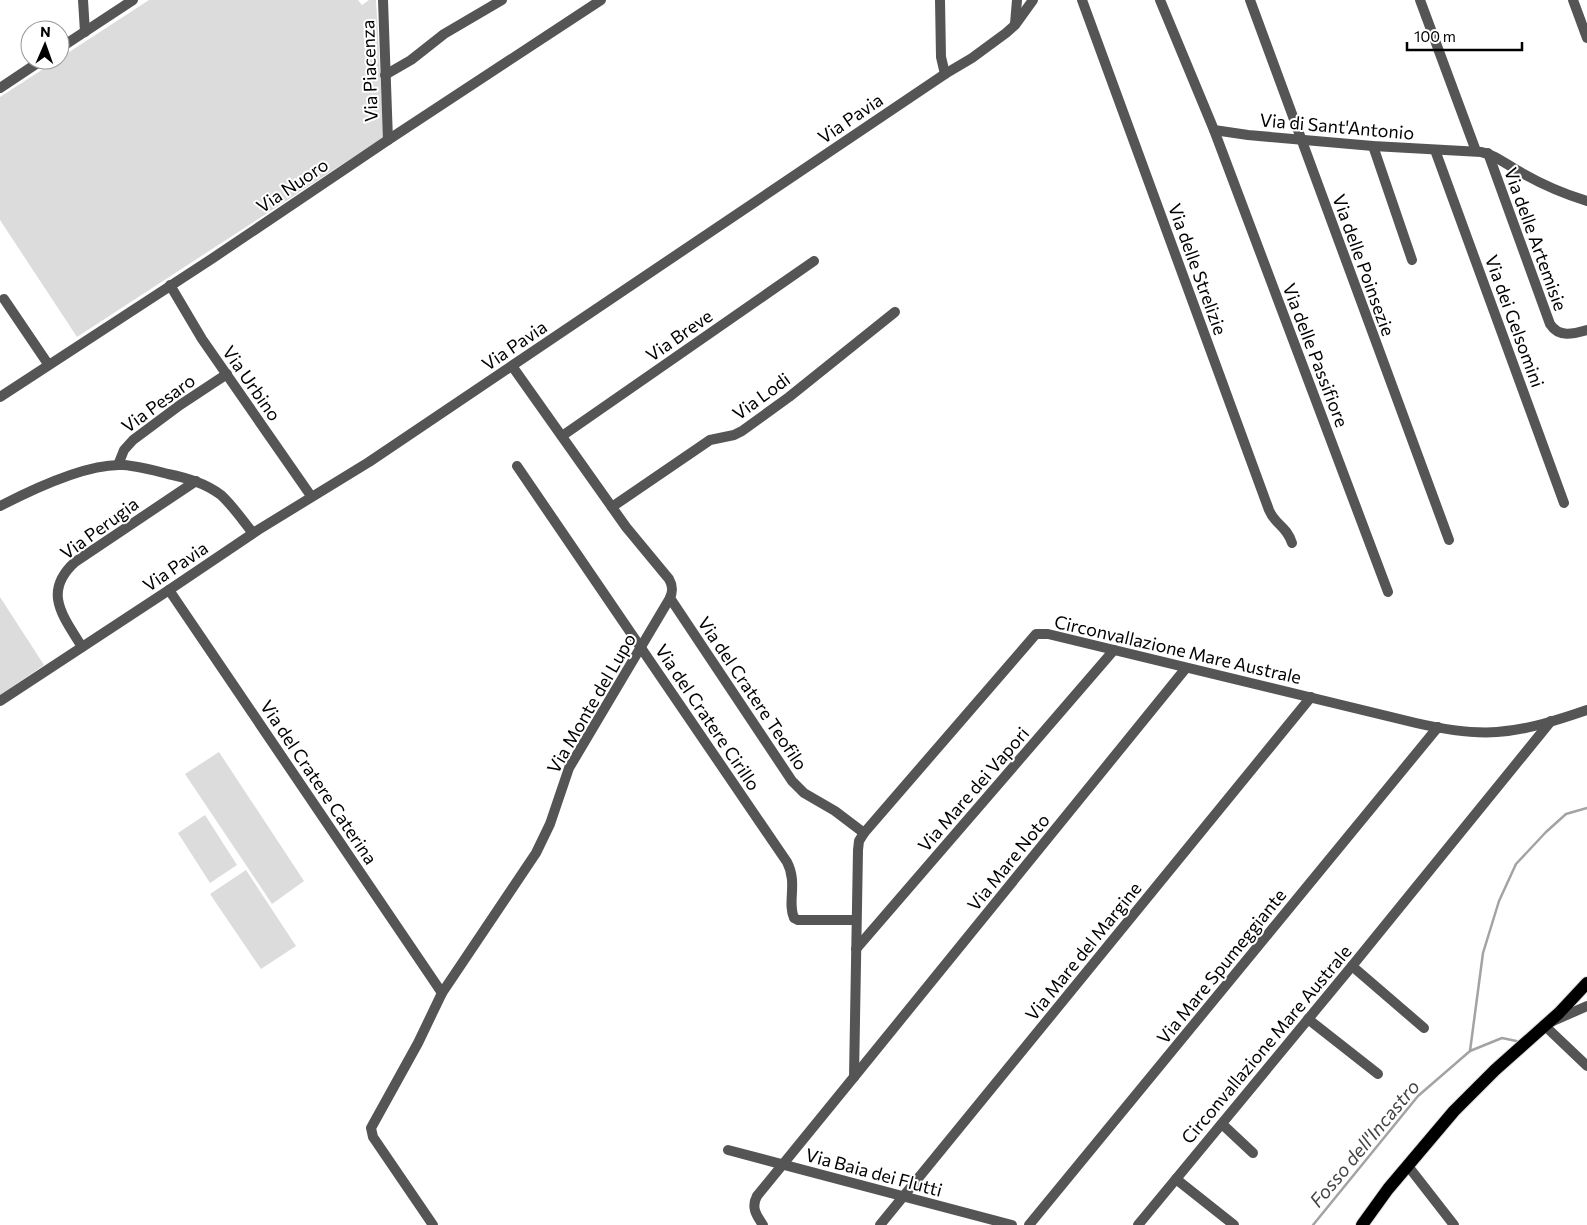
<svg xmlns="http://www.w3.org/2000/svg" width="1587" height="1225" font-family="Commissioner,sans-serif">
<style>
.green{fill:#dcdcdc}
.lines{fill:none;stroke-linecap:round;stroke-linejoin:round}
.stream{stroke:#a3a3a3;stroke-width:2.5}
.major-casing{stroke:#dbdbdb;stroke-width:14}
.minor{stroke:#555;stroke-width:10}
.major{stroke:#000;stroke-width:12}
.labels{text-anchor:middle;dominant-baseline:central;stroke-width:4;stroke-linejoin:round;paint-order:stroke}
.street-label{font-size:18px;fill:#000;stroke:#fff}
.water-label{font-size:19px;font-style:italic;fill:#444;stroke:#fff}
</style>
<rect width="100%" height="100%" fill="#fff"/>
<g class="green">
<path d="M149 0H358L362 5 369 0H376L384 137 77 337 0 220V97L57 60H60V58Z"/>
<path d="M0 597 44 665 0 695Z"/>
<path d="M219 752 304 881 272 904 185 774Z"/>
<path d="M205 815 237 865 210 883 178 833Z"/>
<path d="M246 870 296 946 261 969 210 894Z"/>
</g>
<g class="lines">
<g class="stream">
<path d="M1470 1051 1502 1038 1521 1042"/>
<path d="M1313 1225 1418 1096 1470 1051 1483 953 1499 901 1516 864 1546 832 1566 814 1587 808"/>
</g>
<defs>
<path id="major" d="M1362 1225 1388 1189 1454 1111 1495 1070 1559 1013 1587 983"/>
</defs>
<use href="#major" class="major-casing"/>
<g class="minor">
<path d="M83 0 85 32"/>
<path d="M383 0 388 140"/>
<path d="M940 0 941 57 945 74"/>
<path d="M1082 0 1269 510C1275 525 1286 525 1292 543"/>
<path d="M1160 0 1214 130 1248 135 1373 146 1481 152C1497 155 1508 166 1522 173 1543 185 1564 194 1587 201"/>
<path d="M1250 0 1449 540"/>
<path d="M1420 0 1476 151"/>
<path d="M1573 0 1587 38"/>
<path d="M1015 24 1017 0"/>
<path d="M60 48 133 0"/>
<path d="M385 75 411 60 444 34 502 0"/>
<path d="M0 88 42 60"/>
<path d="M1214 130 1388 592"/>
<path d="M1373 146 1412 260"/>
<path d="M1435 150 1564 503"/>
<path d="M1488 153 1550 324C1559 338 1573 334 1587 330"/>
<path d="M170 285 202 339 311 496"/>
<path d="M4 299 48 364"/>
<path d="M0 397 213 258 388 140 601 0"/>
<path d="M562 436 814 261"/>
<path d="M118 465 124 450 133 440 180 405 227 374"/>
<path d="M517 466 787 862C798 883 787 902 794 918L798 920H856"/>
<path d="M0 506C31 490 87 463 123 465 138 466 153 470 168 474 187 478 205 483 221 495 233 506 243 521 253 533"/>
<path d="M612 507 710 440 734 435 742 431 789 397 895 312"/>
<path d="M169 590 442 993"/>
<path d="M670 598 792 781 804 793 835 811 864 833"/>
<path d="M82 647C63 616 42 592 75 562L196 481"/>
<path d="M0 701 169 590 258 530 369 462 945 74 972 58 1006 33 1015 25 1033 0"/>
<path d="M856 949 1114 650"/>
<path d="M1352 966 1424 1028"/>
<path d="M1587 1006 1544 1025 1587 1066"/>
<path d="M1308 1019 1378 1074"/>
<path d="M854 1077 1186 668"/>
<path d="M1222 1124 1253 1153"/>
<path d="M728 1150 1012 1225"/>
<path d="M1408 1166 1454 1225"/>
<path d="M1176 1179 1234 1225"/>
<path d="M433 1225 373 1137 371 1128 418 1043 442 993 536 853 550 824 569 768 670 598C673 591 673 586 669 579L626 527 512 366"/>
<path d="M763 1225C756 1215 751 1207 757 1196L854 1077 858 850 859 841 864 833 1036 634H1048L1416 723C1442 729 1470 734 1497 732 1527 730 1558 720 1587 710"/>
<path d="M880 1225 1311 697"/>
<path d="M1029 1225 1438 727"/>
<path d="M1138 1225 1352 966 1551 721"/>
</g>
<use href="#major" class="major"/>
</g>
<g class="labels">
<g class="street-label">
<text transform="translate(369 71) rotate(-92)">Via Piacenza</text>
<text transform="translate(850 118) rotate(-34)">Via Pavia</text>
<text transform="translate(1337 126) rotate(5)">Via di Sant'Antonio</text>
<text transform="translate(292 185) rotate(-34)">Via Nuoro</text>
<text transform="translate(1536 239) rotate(70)">Via delle Artemisie</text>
<text transform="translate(1364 265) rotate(70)">Via delle Poinsezie</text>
<text transform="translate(1198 269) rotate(70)">Via delle Strelizie</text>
<text transform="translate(1515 321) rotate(70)">Via dei Gelsomini</text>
<text transform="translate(679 335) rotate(-35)">Via Breve</text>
<text transform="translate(514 345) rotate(-34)">Via Pavia</text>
<text transform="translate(1316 355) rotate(69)">Via delle Passifiore</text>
<text transform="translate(252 383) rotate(55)">Via Urbino</text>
<text transform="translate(761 396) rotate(-36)">Via Lodi</text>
<text transform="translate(158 403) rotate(-36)">Via Pesaro</text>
<text transform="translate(99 528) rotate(-36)">Via Perugia</text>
<text transform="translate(175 566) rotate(-34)">Via Pavia</text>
<text transform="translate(1178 649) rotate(13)">Circonvallazione Mare Australe</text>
<text transform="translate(753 693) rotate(56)">Via del Cratere Teofilo</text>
<text transform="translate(591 703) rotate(-60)">Via Monte del Lupo</text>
<text transform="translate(708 717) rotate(56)">Via del Cratere Cirillo</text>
<text transform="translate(319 782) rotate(56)">Via del Cratere Caterina</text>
<text transform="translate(973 789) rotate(-49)">Via Mare dei Vapori</text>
<text transform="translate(1008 862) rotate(-51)">Via Mare Noto</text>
<text transform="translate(1083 951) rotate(-51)">Via Mare del Margine</text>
<text transform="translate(1221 966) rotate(-51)">Via Mare Spumeggiante</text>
<text transform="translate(1266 1044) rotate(-50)">Circonvallazione Mare Australe</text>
<text transform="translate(874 1172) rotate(15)">Via Baia dei Flutti</text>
</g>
<g class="water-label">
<text transform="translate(1364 1143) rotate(-50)">Fosso dell'Incastro</text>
</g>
</g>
<g transform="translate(45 45) rotate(2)"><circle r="24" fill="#ffffff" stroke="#999999"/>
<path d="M0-4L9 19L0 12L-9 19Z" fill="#000000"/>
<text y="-8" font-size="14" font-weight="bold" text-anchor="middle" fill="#000000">N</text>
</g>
<path d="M1407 42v8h115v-8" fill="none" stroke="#000000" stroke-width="2.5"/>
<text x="1414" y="42" font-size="15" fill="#000000" stroke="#ffffff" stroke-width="4" paint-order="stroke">100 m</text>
</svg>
